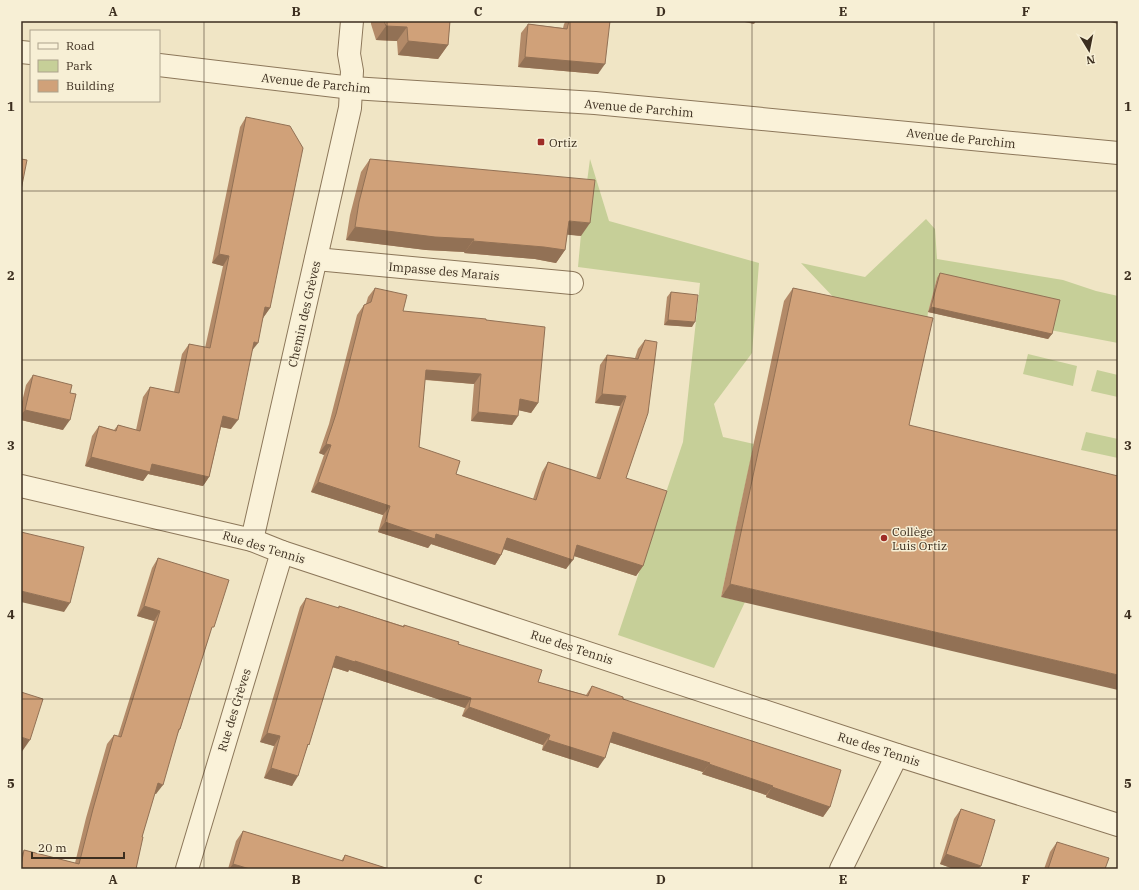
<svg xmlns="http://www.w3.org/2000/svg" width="1139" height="890" font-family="'IBM Plex Serif',serif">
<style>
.green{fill:#c6cf98}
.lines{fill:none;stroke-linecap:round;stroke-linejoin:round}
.minor-casing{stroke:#8c775a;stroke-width:24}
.tertiary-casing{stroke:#8c775a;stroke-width:24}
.minor{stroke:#faf2d9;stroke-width:22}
.tertiary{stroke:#faf2d9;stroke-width:22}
.wall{fill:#b38a68}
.shaded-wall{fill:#927155}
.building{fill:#d0a179;stroke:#927155}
.grid{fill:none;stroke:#3c2e1f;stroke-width:1;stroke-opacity:0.55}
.poi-dot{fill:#9e2c27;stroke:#f7efd5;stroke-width:1.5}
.labels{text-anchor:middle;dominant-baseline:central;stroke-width:3;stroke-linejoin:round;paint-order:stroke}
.street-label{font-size:12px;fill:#3c2e1f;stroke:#f7efd5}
.poi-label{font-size:12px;fill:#3c2e1f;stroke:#f7efd5;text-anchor:start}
.neatline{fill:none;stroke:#3c2e1f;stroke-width:1.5}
.grid-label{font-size:13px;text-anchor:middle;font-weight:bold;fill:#3c2e1f}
</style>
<rect width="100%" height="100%" fill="#f0e5c5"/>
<g class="green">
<path d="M590 159 609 221 759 263 752 353 714 404 723 437 754 444 721 597 745 602 714 668 618 635 683 442 700 283 578 267 583 212Z"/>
<path d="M926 219 935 229 937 259 1063 280 1096 291 1118 296V343L1050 330 937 278 928 312 927 321 837 301 801 263 865 277Z"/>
<path d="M1028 354 1077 366 1073 386 1023 374Z"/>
<path d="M1097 370 1118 375V397L1091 391Z"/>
<path d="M1086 432 1118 439V458L1081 450Z"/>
</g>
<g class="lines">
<defs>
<g id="minor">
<path d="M316 259 572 283"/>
<path d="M21 486 252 540 282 552 897 755 1118 825"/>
<path d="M252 540 350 108 352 71 349 54 352 21"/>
<path d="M187 869 282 552"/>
<path d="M841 869 897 755"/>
</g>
<g id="tertiary">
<path d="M21 52 31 53"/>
<path d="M159 65 352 88 595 103 1118 153"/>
</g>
</defs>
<use href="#minor" class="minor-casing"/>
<use href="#tertiary" class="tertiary-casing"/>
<use href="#minor" class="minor"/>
<use href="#tertiary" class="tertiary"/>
</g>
<g class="wall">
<path d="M371 21H450L448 45 438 59 398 55 397 41 376 40 371 24Z"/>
<path d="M566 21H610L598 74 518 67 521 33 528 24 563 28 564 24Z"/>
<path d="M246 117 270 308 263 318 252 351 231 429 221 427 209 477 203 486 148 474 143 481 85 466 92 436 99 426 114 430 118 425 136 430 143 397 150 387 174 392 182 354 189 344 205 348 223 266 212 263 240 127Z"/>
<path d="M370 159 581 236 567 234 565 250 556 263 535 259 464 253 465 252 426 250 346 240 350 215 361 172Z"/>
<path d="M940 273 1052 334 1048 339 928 312 937 278Z"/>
<path d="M375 288 403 311 486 320 538 403 531 413 519 410 512 425 471 421 474 384 425 380 419 447 456 474 533 499 542 472 548 462 596 478 620 406 595 403 600 365 607 355 635 358 638 349 645 340 626 478 643 566 636 576 574 556 566 569 504 549 501 555 495 565 431 544 428 548 378 532 383 515 311 492 324 455 319 453 329 424 357 315 364 305 366 304 368 297Z"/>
<path d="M793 288 933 318 721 597 784 301Z"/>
<path d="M671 292 692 327 664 325 667 297Z"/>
<path d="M33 375 63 430 21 420V406L26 385Z"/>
<path d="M158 558 210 633 180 729 178 733 156 794 154 793 142 837 136 869H21V855L24 850 75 863 86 818 107 744 114 735 118 736 154 621 137 616 152 568Z"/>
<path d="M306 598 338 608 339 606 403 626 404 625 458 644 538 682 586 695 592 686 623 699 830 807 823 817 766 797V795L702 774 703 772 609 742 598 768 542 750 543 745 462 716 465 708 349 670 348 672 332 667 307 748 292 786 264 778 274 746 260 742 300 607Z"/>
<path d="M961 809 981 866 978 869H954L940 864 954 819Z"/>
<path d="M243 831 341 861 345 855 389 869H228L236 841Z"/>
<path d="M1057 842 1105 869H1044L1050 852Z"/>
</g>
<g class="shaded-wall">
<path d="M740 21H756L754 24Z"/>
<path d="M1107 21H1118V24Z"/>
<path d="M386 26 407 27 397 41 376 40Z"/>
<path d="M408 41 448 45 438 59 398 55Z"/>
<path d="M525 57 605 64 598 74 518 67Z"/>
<path d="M569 221 590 223 581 236 560 234Z"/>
<path d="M355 227 474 239 465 252 426 250 346 240Z"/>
<path d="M473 241 544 247 565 250 556 263 535 259 464 253Z"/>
<path d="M219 254 229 256 223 266 212 263Z"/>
<path d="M265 307 270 308 263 318 258 317Z"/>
<path d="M931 307 1052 334 1048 339 928 312Z"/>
<path d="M668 320 695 322 692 327 664 325Z"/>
<path d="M254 342 258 343 251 352Z"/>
<path d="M426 370 481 374 474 384 419 379Z"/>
<path d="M602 394 626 396 620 406 595 403Z"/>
<path d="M520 399 538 403 531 413 513 409Z"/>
<path d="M25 410 70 420 63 430 21 420V415Z"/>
<path d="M478 412 518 416 512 425 471 421Z"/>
<path d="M223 416 238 420 231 429 216 426Z"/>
<path d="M326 444 331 445 324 455 319 453Z"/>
<path d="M91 457 152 464 209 477 203 486 148 474 143 481 85 466Z"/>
<path d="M318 482 390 506 383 515 311 492Z"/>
<path d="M385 522 436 534 501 555 495 565 431 544 428 548 378 532Z"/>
<path d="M507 538 573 560 566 569 500 548Z"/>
<path d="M577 545 643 566 636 576 571 555Z"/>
<path d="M730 584 1118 675V690L721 597Z"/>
<path d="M21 591 70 603 64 612 21 602Z"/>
<path d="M144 606 160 611 154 621 137 616Z"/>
<path d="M336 656 355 661 471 698 465 708 349 670 348 672 329 666Z"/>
<path d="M469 707 550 735 543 745 462 716Z"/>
<path d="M613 732 710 763 703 772 606 741Z"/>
<path d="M267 733 280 736 274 746 260 742Z"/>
<path d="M21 737 30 740 21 753Z"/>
<path d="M548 740 605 758 598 768 542 750Z"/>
<path d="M709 764 773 786 766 795 702 774Z"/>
<path d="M271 768 298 776 292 786 264 778Z"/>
<path d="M158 783 163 785 156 794 151 792Z"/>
<path d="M772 787 830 807 823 817 766 797Z"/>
<path d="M946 854 981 866 978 869H954L940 864Z"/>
<path d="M233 864 250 869H229Z"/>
</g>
<g class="building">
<path d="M384 21H450L448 45 408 41 407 27 386 26Z"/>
<path d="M569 21H610L605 64 525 57 528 24 567 29Z"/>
<path d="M246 117 290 126 303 148 270 308 265 307 258 343 254 342 238 420 223 416 209 477 152 464 150 472 91 457 99 426 116 431 118 425 140 431 150 387 179 393 189 344 210 348 229 256 219 254Z"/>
<path d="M21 159 27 160 21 190Z"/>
<path d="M370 159 595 180 590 223 569 221 565 250 544 247 473 241 474 239 435 237 355 227 359 202Z"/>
<path d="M940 273 1060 300 1052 334 931 307Z"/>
<path d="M375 288 407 295 403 311 486 319V320L545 327 538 403 520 399 518 416 478 412 481 374 426 370 419 447 460 461 456 474 536 500 548 462 600 479 626 396 602 394 607 355 638 359 645 340 657 342 648 413 626 478 667 491 643 566 577 545 573 560 507 538 501 555 436 534 435 539 385 522 390 506 318 482 331 445 326 444 336 414 364 305 371 302Z"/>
<path d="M793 288 933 318 909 425 1118 476V675L730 584Z"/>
<path d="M671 292 698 295 695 322 668 320Z"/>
<path d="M33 375 72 385 70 393 76 394 70 420 25 410Z"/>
<path d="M21 532 84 547 70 603 21 591Z"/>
<path d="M158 558 229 580 214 627H212L180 729H179L163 785 158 783 142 837H143L136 869H21V865L24 850 79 864 93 809 114 735 121 737 160 611 144 606Z"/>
<path d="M306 598 339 608V606L404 627V625L459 642 458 644 542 670 538 682 588 696 592 686 623 697V699L841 770 830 807 772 787 773 786 709 764 710 763 613 732 605 758 548 740 550 735 469 707 471 698 355 661V662L336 656 309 745 308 744 298 776 271 768 280 736 267 733Z"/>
<path d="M21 692 43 699 30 740 21 737Z"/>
<path d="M961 809 995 820 981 866 946 854Z"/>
<path d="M243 831 343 861 345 855 389 869H250L233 864Z"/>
<path d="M1057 842 1109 858 1105 869H1048Z"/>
</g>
<path class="grid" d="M204 21V869M387 21V869M570 21V869M752 21V869M934 21V869M21 191H1118M21 360H1118M21 530H1118M21 699H1118"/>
<g class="poi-dot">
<rect x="537" y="138" width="8" height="8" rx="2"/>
<circle cx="884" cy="538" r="4"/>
</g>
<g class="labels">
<g class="street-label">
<text transform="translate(316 83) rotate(6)">Avenue de Parchim</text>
<text transform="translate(639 108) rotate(5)">Avenue de Parchim</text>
<text transform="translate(961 138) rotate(6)">Avenue de Parchim</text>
<text transform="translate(444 271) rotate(5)">Impasse des Marais</text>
<text transform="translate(304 314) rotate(-77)">Chemin des Grèves</text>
<text transform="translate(264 547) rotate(17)">Rue des Tennis</text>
<text transform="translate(572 647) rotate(18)">Rue des Tennis</text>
<text transform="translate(234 710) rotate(-73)">Rue des Grèves</text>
<text transform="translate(879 749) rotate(18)">Rue des Tennis</text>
</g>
<g class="poi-label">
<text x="549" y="142">Ortiz</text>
<text x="892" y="531">Collège<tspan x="892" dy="14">Luis Ortiz</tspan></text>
</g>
</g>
<rect width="1139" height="890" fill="none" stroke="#f7efd5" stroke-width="44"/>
<rect x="30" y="30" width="130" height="72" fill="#f7efd5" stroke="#aca28c"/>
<rect x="38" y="43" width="20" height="6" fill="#faf2d9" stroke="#aca28c"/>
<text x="66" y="50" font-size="12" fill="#3c2e1f">Road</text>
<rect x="38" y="60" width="20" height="12" fill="#c6cf98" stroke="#aca28c"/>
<text x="66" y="70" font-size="12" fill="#3c2e1f">Park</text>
<rect x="38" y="80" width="20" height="12" fill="#d0a179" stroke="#aca28c"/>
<text x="66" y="90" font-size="12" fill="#3c2e1f">Building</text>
<g transform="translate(1089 50) rotate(170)" stroke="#f7efd5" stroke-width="3" paint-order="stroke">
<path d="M0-3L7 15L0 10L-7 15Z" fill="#3c2e1f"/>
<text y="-6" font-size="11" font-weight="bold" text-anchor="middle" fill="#3c2e1f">N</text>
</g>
<path d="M32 852v6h92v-6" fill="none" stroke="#3c2e1f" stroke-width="2"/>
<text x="38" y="852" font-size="12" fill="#3c2e1f" stroke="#f7efd5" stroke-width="3" paint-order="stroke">20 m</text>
<rect x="22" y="22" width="1095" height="846" class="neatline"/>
<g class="grid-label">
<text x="113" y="16">A</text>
<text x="296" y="16">B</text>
<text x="478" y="16">C</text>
<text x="661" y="16">D</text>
<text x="843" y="16">E</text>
<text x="1026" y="16">F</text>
<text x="11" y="111">1</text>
<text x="1128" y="111">1</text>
<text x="11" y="280">2</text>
<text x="1128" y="280">2</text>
<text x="11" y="450">3</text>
<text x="1128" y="450">3</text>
<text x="11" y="619">4</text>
<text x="1128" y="619">4</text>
<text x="11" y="788">5</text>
<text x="1128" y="788">5</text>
<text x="113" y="884">A</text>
<text x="296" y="884">B</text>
<text x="478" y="884">C</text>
<text x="661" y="884">D</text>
<text x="843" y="884">E</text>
<text x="1026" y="884">F</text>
</g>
</svg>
